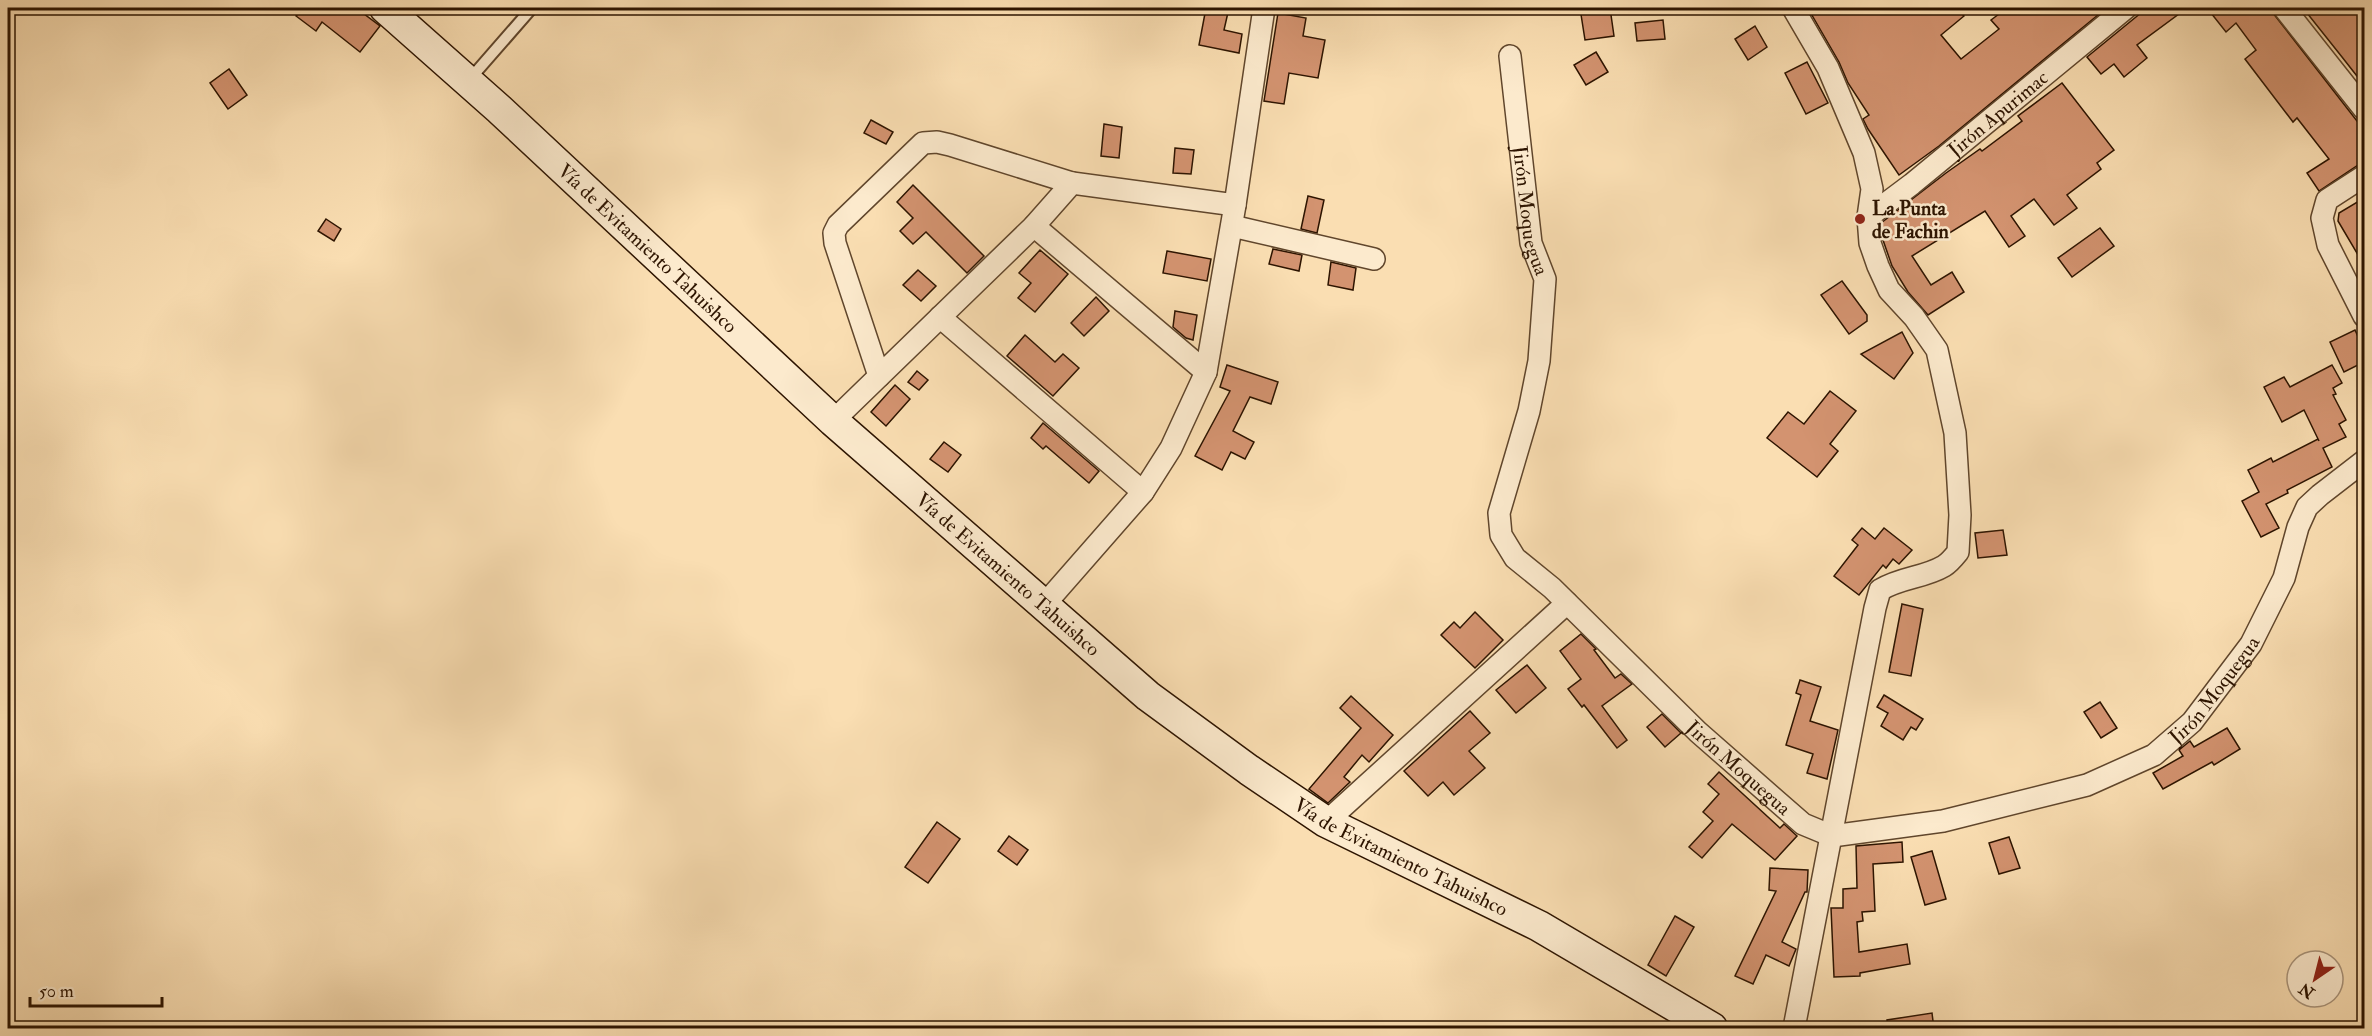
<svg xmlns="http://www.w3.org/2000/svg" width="2372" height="1036" font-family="'IM FELL Double Pica',serif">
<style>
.building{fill:#d39370;stroke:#2d1400;stroke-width:1.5}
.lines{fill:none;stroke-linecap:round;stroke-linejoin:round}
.lane-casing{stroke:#60462c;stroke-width:14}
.street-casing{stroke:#60462c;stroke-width:24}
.secondary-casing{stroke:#2d1400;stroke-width:33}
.lane{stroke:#fceacd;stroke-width:10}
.street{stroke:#fceacd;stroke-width:21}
.secondary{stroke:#fceacd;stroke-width:30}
.poi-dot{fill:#8f2418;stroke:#fceacd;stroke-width:2}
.labels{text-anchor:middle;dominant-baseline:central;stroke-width:5;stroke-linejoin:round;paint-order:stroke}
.street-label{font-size:20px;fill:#2d1400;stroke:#fceacd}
.poi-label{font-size:20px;font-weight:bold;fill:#2d1400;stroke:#fceacd;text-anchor:start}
</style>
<rect width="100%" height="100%" fill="#fadeb2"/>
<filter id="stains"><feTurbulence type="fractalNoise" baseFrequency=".00333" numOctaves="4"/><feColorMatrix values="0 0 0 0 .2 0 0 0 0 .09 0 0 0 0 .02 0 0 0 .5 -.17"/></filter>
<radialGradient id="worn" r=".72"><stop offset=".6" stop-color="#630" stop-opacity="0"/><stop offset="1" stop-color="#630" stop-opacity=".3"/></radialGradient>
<g class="building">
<path d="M303 8H356L380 26 360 52 322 22 316 31 296 16Z"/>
<path d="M1206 8H1229L1224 30 1242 34 1239 53 1199 45Z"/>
<path d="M1580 8H1610L1614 36 1585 40Z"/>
<path d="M1812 8H1957L1964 16 1941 35 1961 59 1999 29 1991 20 2007 8H2102L2104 10 1939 146 1899 175 1868 129 1863 119 1869 115 1848 83 1839 62 1809 10Z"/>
<path d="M2147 8H2187L2137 45 2147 58 2124 77 2114 64 2101 74 2087 57Z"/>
<path d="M2207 8H2269L2364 130V161L2319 191 2307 173 2329 159 2297 118 2293 122 2245 59 2256 50 2236 23 2226 32Z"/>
<path d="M2303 8H2364V85L2342 57Z"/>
<path d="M1278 13 1306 18 1303 36 1325 40 1318 78 1289 73 1284 104 1264 101Z"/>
<path d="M1663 20 1665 39 1637 41 1635 23Z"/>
<path d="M1755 26 1767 47 1748 60 1735 39Z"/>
<path d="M1596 52 1608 72 1586 85 1574 65Z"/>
<path d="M1807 62 1828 103 1806 114 1785 73Z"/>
<path d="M229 69 247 95 228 109 210 83Z"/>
<path d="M2062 83 2114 150 2097 163 2101 169 2067 195 2077 208 2054 225 2034 199 2011 216 2025 236 2009 247 1985 211 1912 256 1931 285 1952 272 1964 292 1928 315 1908 292 1892 266 1883 240 1881 223 1946 173 1980 149 1982 151 2022 121 2018 116Z"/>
<path d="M871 120 893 132 886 144 864 133Z"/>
<path d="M1104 124 1122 127 1119 158 1101 156Z"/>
<path d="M1175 148 1194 150 1191 174 1173 173Z"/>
<path d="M913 185 984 256 967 273 926 232 913 244 900 231 913 218 897 202Z"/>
<path d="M1308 196 1324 200 1317 233 1301 229Z"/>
<path d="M2364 198V265L2338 221 2339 213Z"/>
<path d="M326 219 341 229 334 241 318 231Z"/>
<path d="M2100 228 2114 246 2072 277 2058 258Z"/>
<path d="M1273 249 1302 255 1299 271 1269 264Z"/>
<path d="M1040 250 1068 274 1035 312 1018 298 1031 283 1019 273Z"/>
<path d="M1167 251 1211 259 1207 281 1163 273Z"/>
<path d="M1331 262 1356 268 1353 290 1328 285Z"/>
<path d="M918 270 936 286 921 301 903 285Z"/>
<path d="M1842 281 1867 315V321L1849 334 1821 295Z"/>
<path d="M1096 297 1109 311 1084 336 1071 323Z"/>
<path d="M1175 311 1197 315 1193 340 1186 338 1173 327Z"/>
<path d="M2355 330 2364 350V362L2344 372 2330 342Z"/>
<path d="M1902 332 1913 353 1894 379 1861 354Z"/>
<path d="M1025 335 1055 362 1063 354 1079 368 1053 396 1007 356Z"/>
<path d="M1227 365 1278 382 1271 404 1250 397 1233 431 1254 442 1245 459 1231 452 1222 470 1195 456 1230 391 1220 387Z"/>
<path d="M2332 365 2342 383 2333 388 2336 394 2333 395 2346 420 2339 424 2346 437 2323 448 2332 467 2287 490 2288 493 2266 504 2279 528 2261 537 2242 501 2259 492 2248 470 2271 458 2273 462 2318 439 2319 441 2304 410 2282 422 2264 387 2284 377 2290 387Z"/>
<path d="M917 371 928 380 919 390 908 382Z"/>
<path d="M895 385 910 399 886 426 871 412Z"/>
<path d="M1830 391 1856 411 1830 444 1838 451 1817 477 1767 438 1788 412 1804 424Z"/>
<path d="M1043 423 1099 471 1089 483 1046 446 1043 449 1031 438Z"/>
<path d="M944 442 961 455 948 472 930 459Z"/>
<path d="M1862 528 1875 539 1884 528 1912 550 1899 564 1893 559 1886 568 1883 565 1859 595 1834 576 1858 545 1852 540Z"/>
<path d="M2003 530 2007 555 1978 558 1975 533Z"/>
<path d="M1902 604 1923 609 1911 676 1889 672Z"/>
<path d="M1475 612 1503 640 1475 668 1441 635 1454 622 1460 628Z"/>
<path d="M1581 634 1596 649 1594 650 1615 678 1621 674 1632 684 1602 706 1627 740 1617 748 1584 705 1582 707 1568 689 1581 679 1560 651Z"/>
<path d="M1527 665 1546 688 1516 713 1496 690Z"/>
<path d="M1800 680 1821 687 1810 721 1838 730 1827 779 1807 773 1813 754 1786 745 1801 695 1796 693Z"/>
<path d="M1884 695 1923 719 1916 730 1911 727 1903 740 1881 726 1888 713 1877 707Z"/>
<path d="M1351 696 1393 735 1369 762 1362 755 1344 777 1350 782 1328 803 1309 789 1361 728 1340 708Z"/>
<path d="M2100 702 2117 728 2101 738 2084 712Z"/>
<path d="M1470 711 1490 733 1469 751 1485 768 1454 795 1443 782 1428 796 1404 771Z"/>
<path d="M1662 714 1681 733 1665 747 1647 727Z"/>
<path d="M2227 728 2240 749 2214 765 2212 762 2163 789 2153 773 2183 756 2179 750 2190 741 2194 747Z"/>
<path d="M1719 772 1780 828 1784 824 1797 836 1775 860 1732 824 1702 858 1689 847 1713 821 1703 812 1719 794 1708 784Z"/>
<path d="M937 822 960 839 928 883 905 867Z"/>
<path d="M1009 836 1028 850 1017 865 998 851Z"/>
<path d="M2009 837 2020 868 1999 874 1989 843Z"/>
<path d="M1902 842 1903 862 1873 864 1875 911 1862 912 1863 921 1857 922 1859 952 1907 944 1910 964 1860 973V976L1834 977 1831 908H1843V889L1857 888 1856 846Z"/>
<path d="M1932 851 1946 899 1925 905 1911 857Z"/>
<path d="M1770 868 1808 870 1807 892H1805L1782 942 1796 949 1789 966 1766 955 1753 984 1735 976 1776 891 1769 890Z"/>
<path d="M1675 916 1694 927 1666 976 1648 965Z"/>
<path d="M1932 1013 1934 1029H1888L1887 1020Z"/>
</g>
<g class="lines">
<defs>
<path id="lane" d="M470 79 532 8"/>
<g id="street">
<path d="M1793 8 1828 68 1864 153 1872 189 1868 217 1870 243 1878 266 1889 290 1914 317 1937 350 1955 433 1960 515 1958 552C1954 557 1949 563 1944 566 1924 578 1901 577 1880 590L1875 608 1794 1028"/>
<path d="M2284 8 2364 109"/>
<path id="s1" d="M1510 56 1531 243 1545 279 1539 361 1529 411 1499 513 1501 535 1515 558 1552 588 1698 732 1803 824 1832 836 1943 821 2087 785 2154 755 2192 722 2251 644 2284 578 2298 527 2307 507 2320 495 2364 461"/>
<path d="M2364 176 2327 200 2322 218 2328 245 2364 316"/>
<path id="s2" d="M1868 217 1912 184 2126 8"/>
<path d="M1034 226 1206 372"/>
<path d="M1232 226 1374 259"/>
<path d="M940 317 1143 492"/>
<path d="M879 376 835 243 834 233 838 225 923 143 937 142 950 145 1072 183"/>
<path d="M833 421 1034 226 1072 183 1235 205"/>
<path d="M1044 605 1143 492 1171 448 1206 372 1235 205 1264 8"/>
<path d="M1326 822 1567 603"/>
</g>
<g id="secondary">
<path id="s3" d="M385 8 499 109 833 421 1148 696 1249 770 1326 822 1539 926 1712 1028"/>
</g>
</defs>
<use href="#lane" class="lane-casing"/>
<use href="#street" class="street-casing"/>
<use href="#secondary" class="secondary-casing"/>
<use href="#lane" class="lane"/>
<use href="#street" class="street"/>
<use href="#secondary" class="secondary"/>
</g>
<circle class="poi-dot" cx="1860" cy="219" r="6"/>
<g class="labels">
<g class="street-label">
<text stroke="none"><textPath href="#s2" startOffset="166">Jirón Apurimac</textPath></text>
<text stroke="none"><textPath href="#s1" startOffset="156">Jirón Moquegua</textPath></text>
<text stroke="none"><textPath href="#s3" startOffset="356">Vía de Evitamiento Tahuishco</textPath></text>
<text stroke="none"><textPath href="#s3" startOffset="842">Vía de Evitamiento Tahuishco</textPath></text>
<text stroke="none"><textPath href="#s1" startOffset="1362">Jirón Moquegua</textPath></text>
<text stroke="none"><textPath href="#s1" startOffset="822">Jirón Moquegua</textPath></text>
<text stroke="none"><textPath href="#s3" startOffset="1328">Vía de Evitamiento Tahuishco</textPath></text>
</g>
<g class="poi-label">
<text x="1872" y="208">La Punta<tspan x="1872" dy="23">de Fachin</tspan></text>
</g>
</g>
<rect width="2372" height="1036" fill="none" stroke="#fadeb2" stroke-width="30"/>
<rect x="9" y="9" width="2354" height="1018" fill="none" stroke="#2d1400" stroke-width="3"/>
<rect x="15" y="15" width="2342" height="1006" fill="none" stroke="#2d1400" stroke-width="1.5"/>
<g transform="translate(2315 979) rotate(215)"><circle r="28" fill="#fceacd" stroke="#a9947b" stroke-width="1.5"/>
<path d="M0-4.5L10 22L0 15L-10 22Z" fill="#8f2418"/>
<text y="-9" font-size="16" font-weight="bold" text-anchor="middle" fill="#2d1400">N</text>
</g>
<path d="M30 997v9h132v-9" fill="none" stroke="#2d1400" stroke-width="3"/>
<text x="39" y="997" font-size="18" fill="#2d1400" stroke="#fceacd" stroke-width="4.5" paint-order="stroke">50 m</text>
<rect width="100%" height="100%" filter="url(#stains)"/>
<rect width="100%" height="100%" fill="url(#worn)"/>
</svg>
